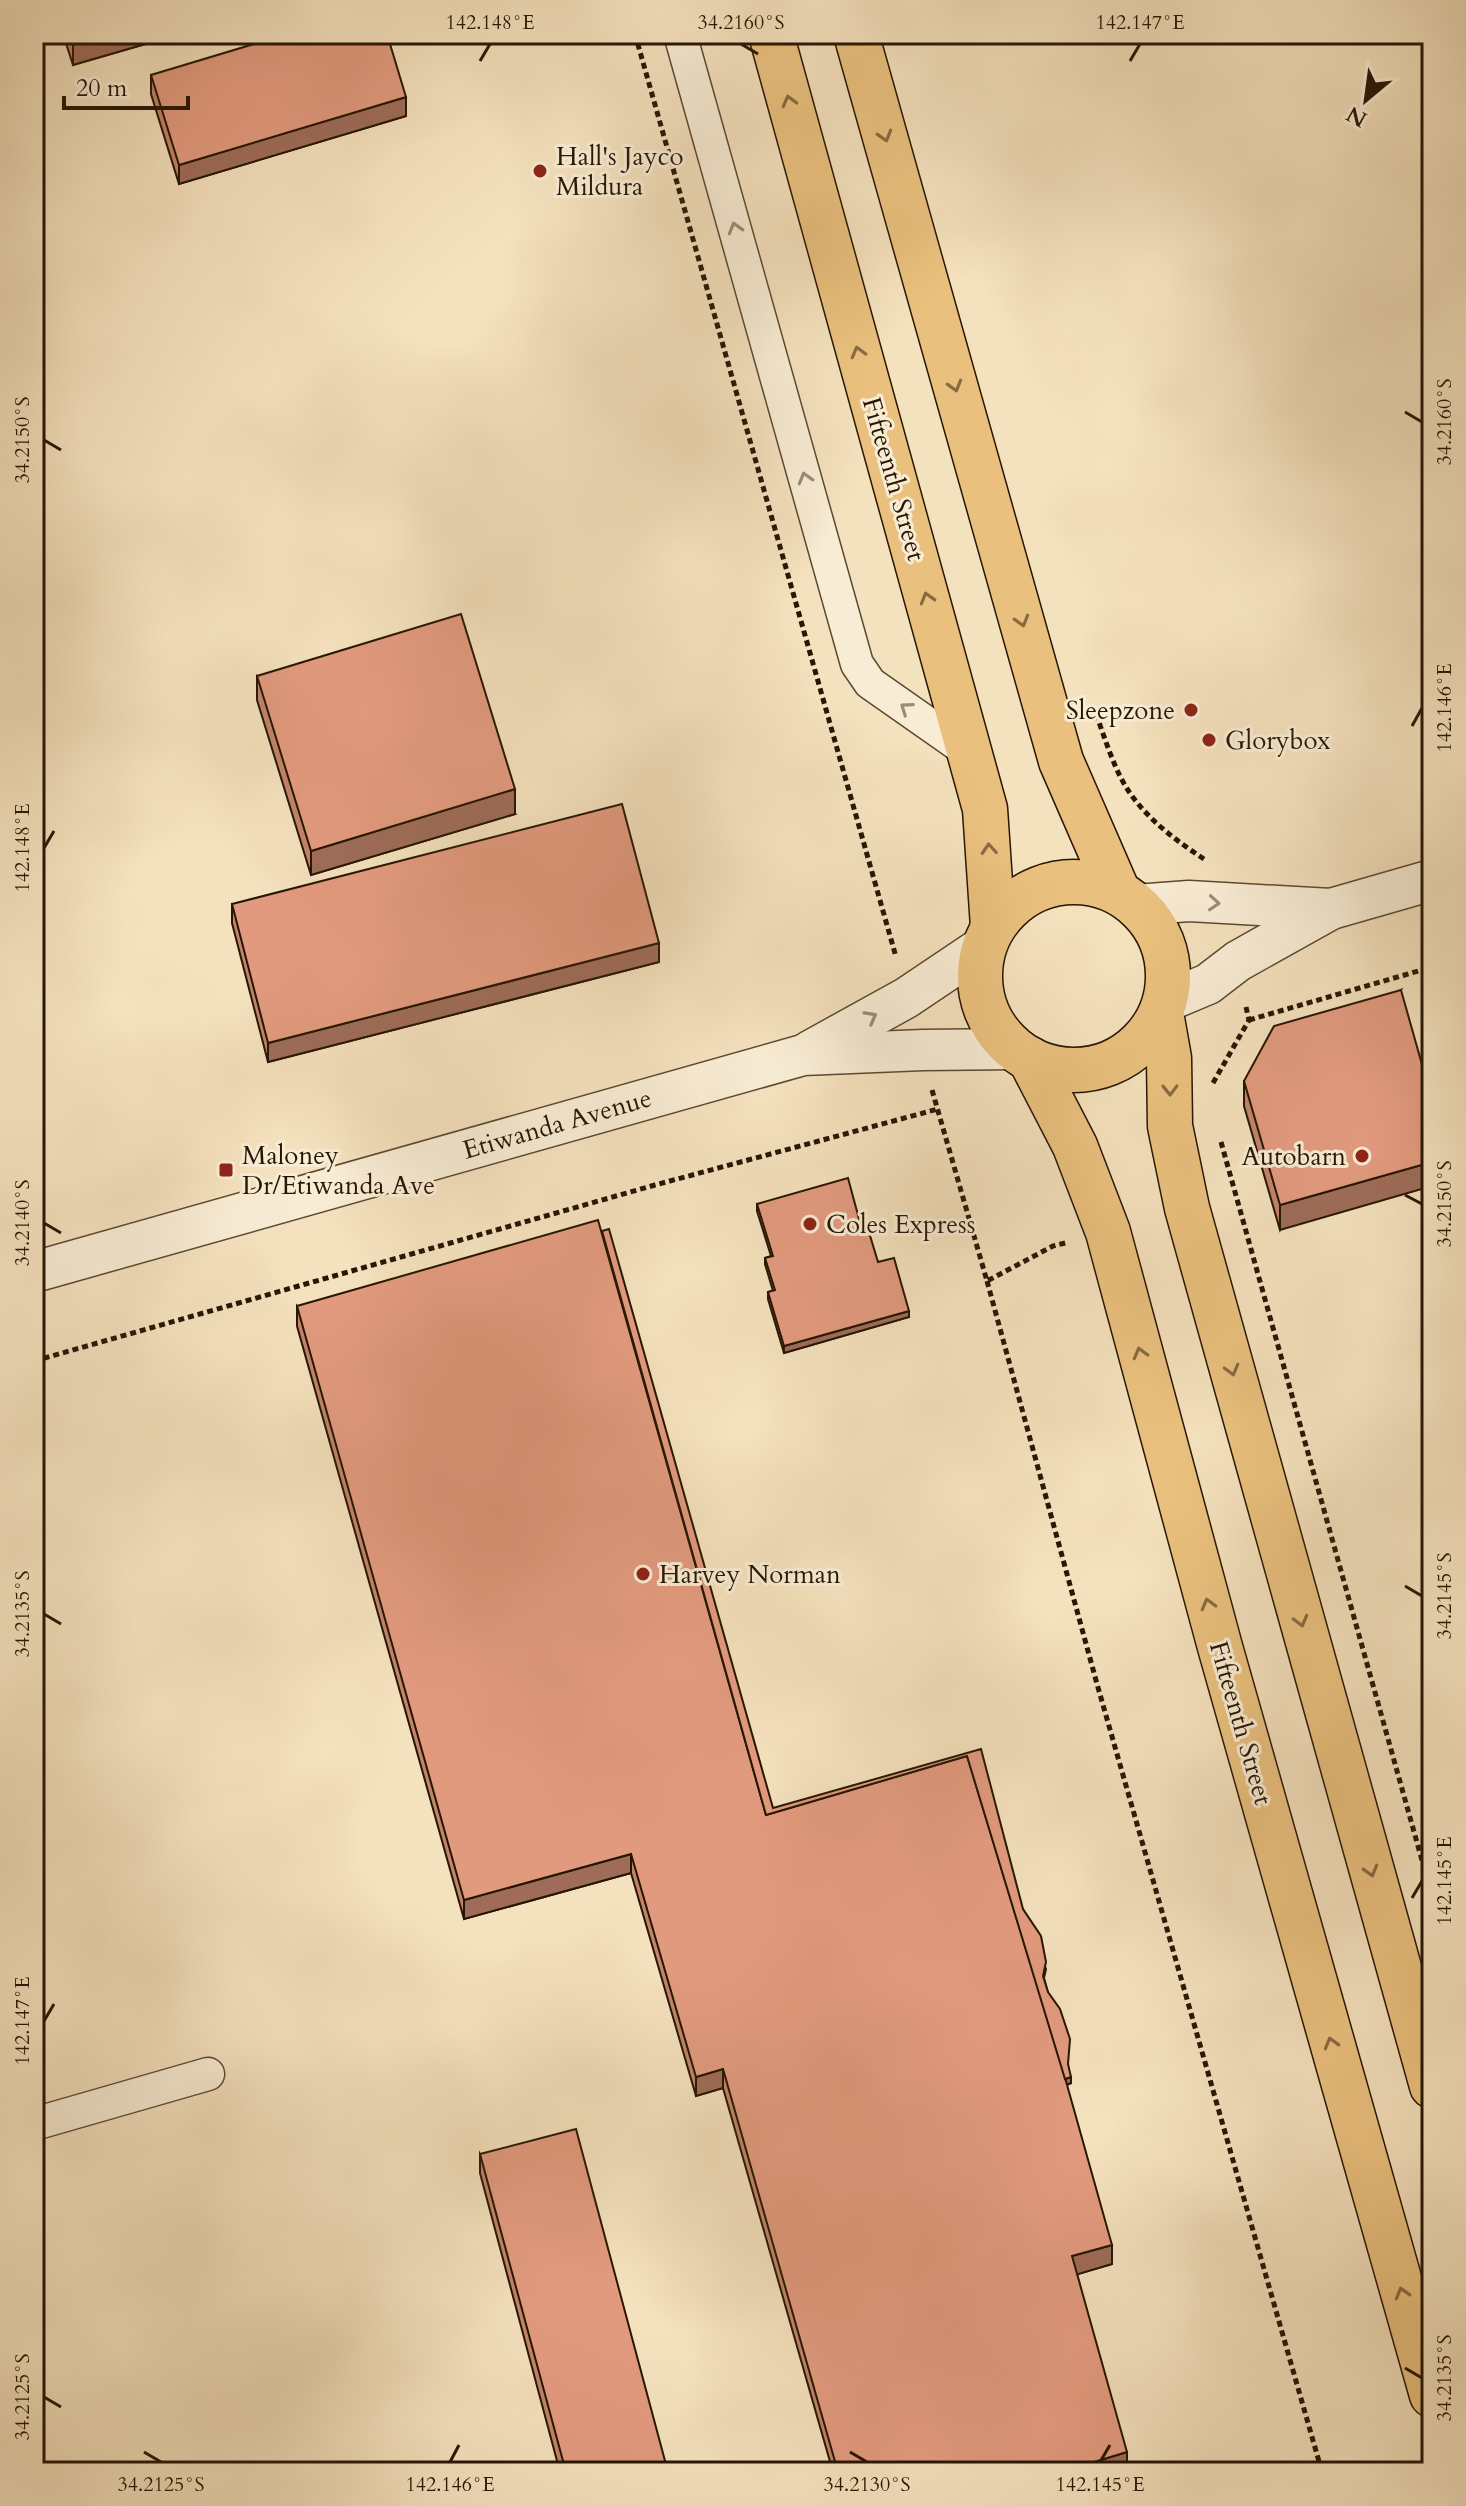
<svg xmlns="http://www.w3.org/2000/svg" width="1466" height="2506" font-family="Cardo,serif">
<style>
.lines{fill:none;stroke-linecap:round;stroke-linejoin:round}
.minor-casing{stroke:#5a4932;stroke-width:35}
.tertiary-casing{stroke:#5a4932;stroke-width:43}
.trunk-casing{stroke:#271604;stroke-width:47}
.path{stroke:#271604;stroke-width:5;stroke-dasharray:6 4;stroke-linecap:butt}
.minor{stroke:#f8ecd4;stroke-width:32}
.tertiary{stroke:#f8ecd4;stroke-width:40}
.trunk{stroke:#eac07e;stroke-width:44}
.wall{fill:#c2846c;stroke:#271604;stroke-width:2}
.shaded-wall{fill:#9e6c58;stroke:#271604;stroke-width:2}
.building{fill:#e29a7e;stroke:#271604;stroke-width:2}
.oneway{stroke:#886b41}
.oneway2{stroke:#9a8c76}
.ticks{fill:none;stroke:#271604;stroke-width:3}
.poi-dot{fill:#8f2418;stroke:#f8ecd4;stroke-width:3}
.labels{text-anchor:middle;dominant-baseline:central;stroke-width:6;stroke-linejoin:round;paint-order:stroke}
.poi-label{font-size:26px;fill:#271604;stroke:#f8ecd4;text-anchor:start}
.street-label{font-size:26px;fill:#271604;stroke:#f8ecd4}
.neatline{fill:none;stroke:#271604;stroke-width:3}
.ticks-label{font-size:20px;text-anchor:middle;fill:#271604}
</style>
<rect width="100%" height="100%" fill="#f4e1bd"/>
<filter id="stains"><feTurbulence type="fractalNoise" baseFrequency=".0025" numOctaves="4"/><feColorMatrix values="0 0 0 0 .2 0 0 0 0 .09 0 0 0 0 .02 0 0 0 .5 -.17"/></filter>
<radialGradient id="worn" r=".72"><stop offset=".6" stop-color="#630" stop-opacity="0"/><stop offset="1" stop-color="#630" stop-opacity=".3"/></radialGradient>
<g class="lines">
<defs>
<g id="minor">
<path d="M680 34 857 664 870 683 970 753"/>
<path d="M34 2124 208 2074"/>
</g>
<g id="tertiary">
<path d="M1136 905 1189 901 1331 909"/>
<path d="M1165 1002 1208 984 1238 961 1331 909 1432 880"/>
<path d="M810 1051 906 998 985 945"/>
<path d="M34 1272 803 1055 923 1050 1016 1049"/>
</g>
<g id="trunk">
<path d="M771 34 985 809 993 927"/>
<path d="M856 34 1061 761 1118 892"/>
<circle cx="1074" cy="976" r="94"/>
<path d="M1161 1013 1169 1058 1170 1126 1187 1208 1432 2086"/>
<path d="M1030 1059 1075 1146 1108 1232 1220 1647 1432 2395"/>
</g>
</defs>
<use href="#minor" class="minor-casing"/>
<use href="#tertiary" class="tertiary-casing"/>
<use href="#trunk" class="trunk-casing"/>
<g class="path">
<path d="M635 34 896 957"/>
<path d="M1096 714C1106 741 1115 773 1132 796 1151 822 1178 842 1204 859"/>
<path d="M1249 1020 1432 967"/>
<path d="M1213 1083 1249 1020 1246 1007"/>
<path d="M932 1090 987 1281 1053 1246 1069 1242"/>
<path d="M1221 1142 1432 1896"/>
<path d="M987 1281 1097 1684 1322 2472"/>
<path d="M34 1361 655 1185 938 1109"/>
</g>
<use href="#minor" class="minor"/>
<use href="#tertiary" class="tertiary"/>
<use href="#trunk" class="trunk"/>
</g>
<g class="wall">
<path d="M63 34H180L73 65Z"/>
<path d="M151 75 406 116 179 184 151 94Z"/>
<path d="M257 676 515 814 311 875 257 700Z"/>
<path d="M232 904 659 962 268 1062 232 923Z"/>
<path d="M1401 990 1280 1230 1244 1106V1081Z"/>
<path d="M757 1204 862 1230 878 1262 909 1317 784 1353 768 1299V1292L773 1291 765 1264V1258L771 1256 757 1211Z"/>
<path d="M297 1306 773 1808 1023 1909 1046 1969 1044 1978 1068 2066 1071 2083 1066 2085 1112 2264 1077 2274 1127 2471 833 2472 723 2088 696 2096 631 1873 464 1919 297 1326Z"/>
<path d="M480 2154 668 2472H560L480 2173Z"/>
</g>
<g class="shaded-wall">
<path d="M94 34H180L73 65V40Z"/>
<path d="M406 97V116L179 184V165Z"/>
<path d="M515 789V814L311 875V851Z"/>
<path d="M659 943V962L268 1062V1043Z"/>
<path d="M1432 1162V1186L1280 1230V1205Z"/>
<path d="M909 1311V1317L784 1353V1346Z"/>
<path d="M631 1854V1873L464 1919V1900Z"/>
<path d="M723 2069V2088L696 2096V2077Z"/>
<path d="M1071 2077V2083L1062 2087V2080Z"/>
<path d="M1112 2245V2264L1072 2276V2256Z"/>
<path d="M1127 2452V2471L1125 2472H1061Z"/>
<path d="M1040 2462V2472H1005Z"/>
</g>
<g class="building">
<path d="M71 34H94L73 40Z"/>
<path d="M287 34H387L406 97 179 165 151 75Z"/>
<path d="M461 614 515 789 311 851 257 676Z"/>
<path d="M622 804 659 943 268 1043 232 904Z"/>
<path d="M1401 990 1432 1100V1162L1280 1205 1244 1081 1274 1026Z"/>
<path d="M848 1178 862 1230 868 1229 878 1262 894 1258 909 1311 784 1346 768 1292 775 1290 765 1258 773 1256 757 1204Z"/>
<path d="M598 1220 766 1815 967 1756 1062 2067 1112 2245 1072 2256 1127 2452 1061 2472H1043L1040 2462 1005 2472H838L723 2069 696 2077 631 1854 464 1900 297 1306Z"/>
<path d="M609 1229 773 1808 981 1749 1023 1909 1041 1936 1046 1962 1043 1976 1048 1992 1060 2009 1070 2039 1068 2064 1071 2077 1065 2079 967 1756 766 1815 602 1231Z"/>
<path d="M576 2129 668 2472H566L480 2154Z"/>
</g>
<defs><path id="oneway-chevron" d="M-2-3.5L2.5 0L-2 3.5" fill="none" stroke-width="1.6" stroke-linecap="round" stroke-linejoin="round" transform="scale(2)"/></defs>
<g class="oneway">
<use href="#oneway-chevron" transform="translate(789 101) rotate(-105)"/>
<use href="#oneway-chevron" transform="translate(885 136) rotate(74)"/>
<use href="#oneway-chevron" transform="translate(858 352) rotate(-105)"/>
<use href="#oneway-chevron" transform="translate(955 386) rotate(74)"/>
<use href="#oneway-chevron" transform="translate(927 598) rotate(-106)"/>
<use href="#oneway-chevron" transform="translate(1022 621) rotate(74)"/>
<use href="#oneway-chevron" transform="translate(989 849) rotate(-94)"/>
<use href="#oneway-chevron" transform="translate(1170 1090) rotate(89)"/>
<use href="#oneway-chevron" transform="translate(1140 1353) rotate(-105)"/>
<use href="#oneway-chevron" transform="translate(1232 1370) rotate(75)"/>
<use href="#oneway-chevron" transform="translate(1208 1604) rotate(-105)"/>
<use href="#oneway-chevron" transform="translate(1301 1621) rotate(75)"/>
<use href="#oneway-chevron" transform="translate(1371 1871) rotate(74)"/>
<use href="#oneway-chevron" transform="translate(1331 2043) rotate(-106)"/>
<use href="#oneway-chevron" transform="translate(1402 2293) rotate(-106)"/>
</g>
<g class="oneway2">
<use href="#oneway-chevron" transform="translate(735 228) rotate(-106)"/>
<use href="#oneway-chevron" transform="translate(805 478) rotate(-106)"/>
<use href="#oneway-chevron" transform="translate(906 708) rotate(-145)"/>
<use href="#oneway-chevron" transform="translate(1214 903) rotate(4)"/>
<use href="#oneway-chevron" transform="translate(871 1017) rotate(-29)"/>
</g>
<path class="ticks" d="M741 44 758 54M480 61 490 44M1130 61 1140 44M1405 412 1422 422M44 440 61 450M1412 726 1422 708M44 848 54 831M1405 1195 1422 1204M44 1223 61 1233M1405 1586 1422 1596M44 1614 61 1624M1412 1898 1422 1881M44 2021 54 2004M1405 2368 1422 2378M44 2397 61 2407M144 2452 161 2462M850 2452 867 2462M450 2462 459 2445M1100 2462 1110 2445"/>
<g class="poi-dot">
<circle cx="540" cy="171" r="8"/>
<circle cx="1191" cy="710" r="8"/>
<circle cx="1209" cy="740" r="8"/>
<circle cx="1362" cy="1156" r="8"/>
<rect x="218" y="1162" width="16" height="16" rx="4"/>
<circle cx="810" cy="1224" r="8"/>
<circle cx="643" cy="1574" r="8"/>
</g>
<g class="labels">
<g class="poi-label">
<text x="556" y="156">Hall's Jayco<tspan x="556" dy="30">Mildura</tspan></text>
<text x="1175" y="710" text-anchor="end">Sleepzone</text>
<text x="1225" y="740">Glorybox</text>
<text x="242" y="1155">Maloney<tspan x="242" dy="30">Dr/Etiwanda Ave</tspan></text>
<text x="1346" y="1156" text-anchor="end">Autobarn</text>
<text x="826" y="1224">Coles Express</text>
<text x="659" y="1574">Harvey Norman</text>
</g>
<g class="street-label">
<text transform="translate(894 479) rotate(74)">Fifteenth Street</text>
<text transform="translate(557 1124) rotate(-16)">Etiwanda Avenue</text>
<text transform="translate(1241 1723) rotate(74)">Fifteenth Street</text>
</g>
</g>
<rect width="1466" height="2506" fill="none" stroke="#f4e1bd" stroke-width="88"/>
<g transform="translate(1366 100) rotate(209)" stroke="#f8ecd4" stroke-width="6" paint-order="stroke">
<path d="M0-6L14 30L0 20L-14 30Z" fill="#271604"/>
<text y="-12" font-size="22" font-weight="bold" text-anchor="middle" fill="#271604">N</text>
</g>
<path d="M64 96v12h124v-12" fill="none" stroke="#271604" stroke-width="4"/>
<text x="76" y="96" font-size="24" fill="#271604" stroke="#f8ecd4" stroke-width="6" paint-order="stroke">20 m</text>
<rect x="44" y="44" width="1378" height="2418" class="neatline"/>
<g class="ticks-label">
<text x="490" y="29">142.148°E</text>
<text x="741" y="29">34.2160°S</text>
<text x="1140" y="29">142.147°E</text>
<text transform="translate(1444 422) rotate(-90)" y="7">34.2160°S</text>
<text transform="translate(22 440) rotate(-90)" y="7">34.2150°S</text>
<text transform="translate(1444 708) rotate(-90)" y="7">142.146°E</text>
<text transform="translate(22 848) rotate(-90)" y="7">142.148°E</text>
<text transform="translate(1444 1204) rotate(-90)" y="7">34.2150°S</text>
<text transform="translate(22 1223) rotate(-90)" y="7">34.2140°S</text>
<text transform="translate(1444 1596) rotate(-90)" y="7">34.2145°S</text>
<text transform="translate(22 1614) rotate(-90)" y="7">34.2135°S</text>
<text transform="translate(1444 1881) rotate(-90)" y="7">142.145°E</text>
<text transform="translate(22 2021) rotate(-90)" y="7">142.147°E</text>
<text transform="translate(1444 2378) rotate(-90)" y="7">34.2135°S</text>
<text transform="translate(22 2397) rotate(-90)" y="7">34.2125°S</text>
<text x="161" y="2491">34.2125°S</text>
<text x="450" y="2491">142.146°E</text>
<text x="867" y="2491">34.2130°S</text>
<text x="1100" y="2491">142.145°E</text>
</g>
<rect width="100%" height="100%" filter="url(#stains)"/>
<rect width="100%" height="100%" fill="url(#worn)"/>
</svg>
